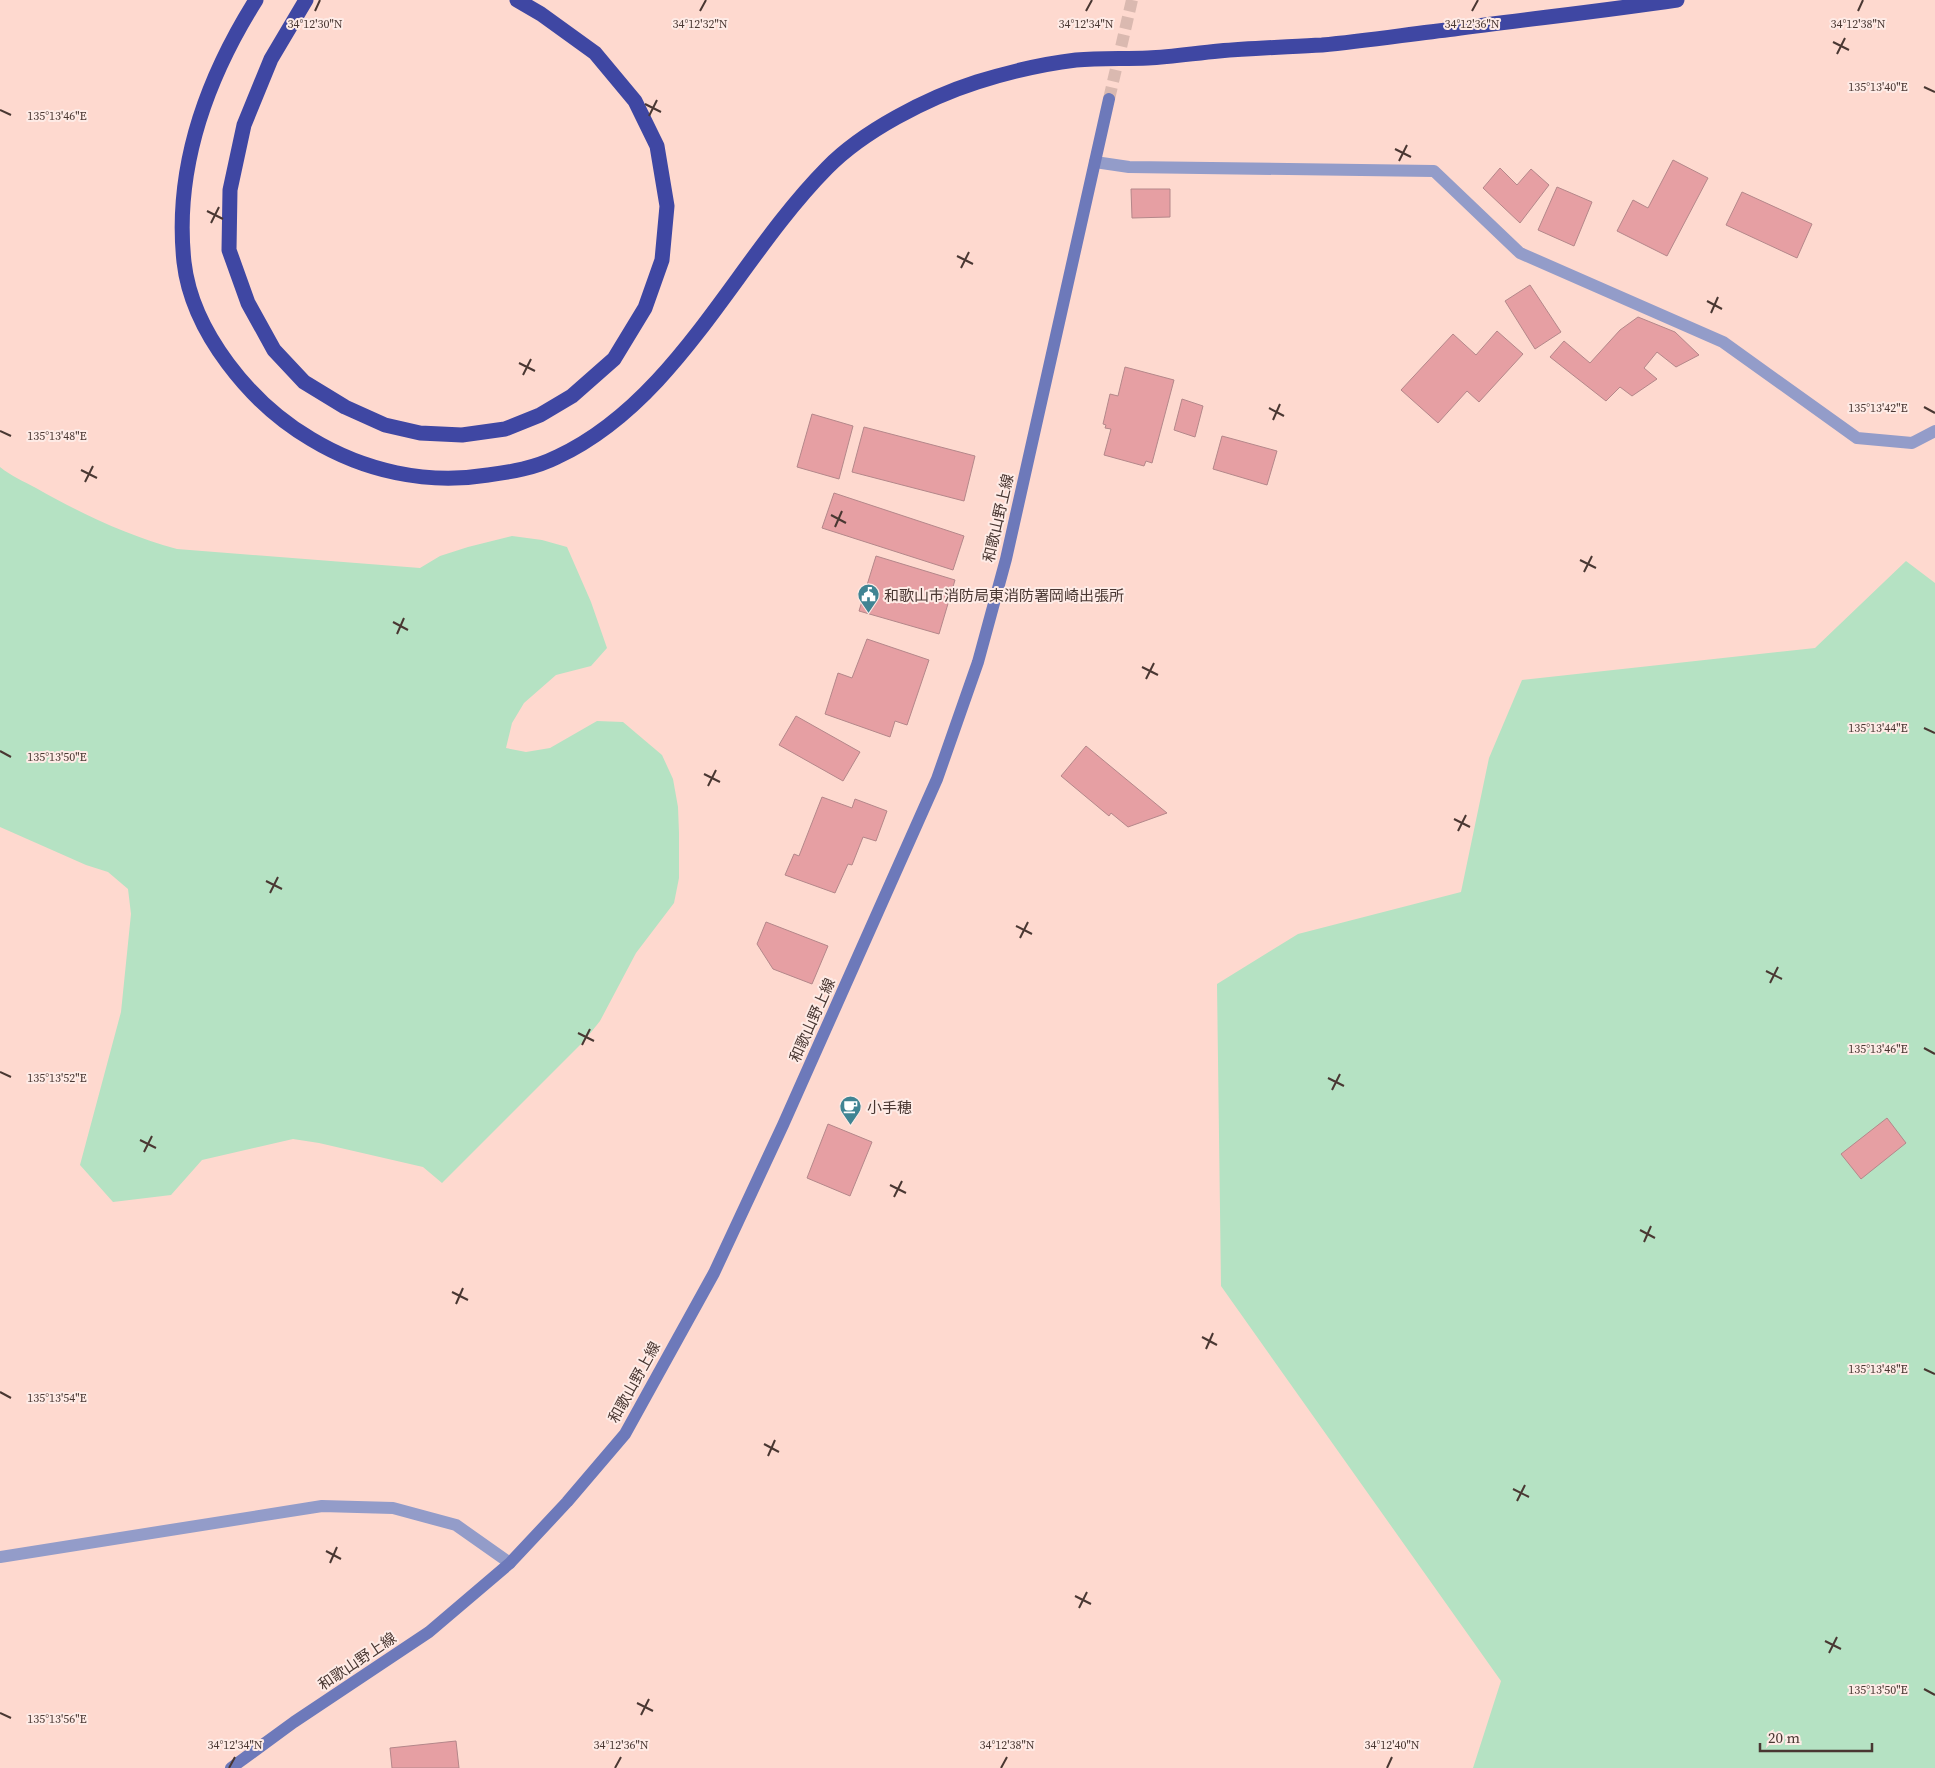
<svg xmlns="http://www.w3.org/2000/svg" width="1935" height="1768" font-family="'Source Serif 4','Noto Sans JP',serif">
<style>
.green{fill:#b5e2c3}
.building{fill:#e69fa3;stroke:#b4878a}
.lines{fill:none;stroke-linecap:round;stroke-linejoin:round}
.secondary-tunnel{stroke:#dab9b0;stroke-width:12;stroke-dasharray:12 6;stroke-linecap:butt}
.minor{stroke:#939cc9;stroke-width:12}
.tertiary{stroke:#939cc9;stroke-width:12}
.secondary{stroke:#6d79ba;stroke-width:12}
.motorway{stroke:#3f47a3;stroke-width:15}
.ticks{fill:none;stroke:#493732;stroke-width:2}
.labels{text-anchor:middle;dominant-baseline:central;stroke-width:4;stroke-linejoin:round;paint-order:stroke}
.street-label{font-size:15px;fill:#493732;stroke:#feebe6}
.poi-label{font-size:15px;fill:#493732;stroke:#feebe6;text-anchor:start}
.ticks-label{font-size:12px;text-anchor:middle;fill:#493732;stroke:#feebe6;stroke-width:4;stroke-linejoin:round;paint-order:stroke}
</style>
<rect width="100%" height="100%" fill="#fed9cf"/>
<g class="green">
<path d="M0 467C11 476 23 481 36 488 80 513 128 536 177 549L420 568 440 556 468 547 512 536 542 540 567 547 591 602 607 648 591 666 556 675 524 703 512 723 506 748 526 752 550 748 597 721 623 722 662 755 673 779 678 807 679 833V878L674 903 636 953 600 1021 584 1041 442 1183 423 1167 319 1143 293 1139 202 1160 171 1195 113 1202 80 1165 121 1012 131 914 128 889 108 872 86 865 0 827Z"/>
<path d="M1906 561 1935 583V1768H1473L1501 1681 1221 1286 1217 984 1298 934 1461 892 1489 758 1522 680 1815 648Z"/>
</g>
<g class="building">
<path d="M1673 160 1708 178 1667 256 1617 231 1633 200 1648 208Z"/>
<path d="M1500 168 1517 185 1531 169 1549 185 1520 223 1483 188Z"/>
<path d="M1557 187 1592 202 1574 246 1538 230Z"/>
<path d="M1131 189H1170V217L1132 218Z"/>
<path d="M1742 192 1812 224 1797 258 1726 225Z"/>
<path d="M1530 285 1561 332 1535 349 1505 301Z"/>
<path d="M1638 317 1675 332 1699 355 1676 367 1657 352 1644 368 1657 379 1632 396 1620 387 1606 401 1550 357 1564 341 1590 363 1620 330Z"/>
<path d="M1497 331 1523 354 1479 402 1467 391 1438 423 1401 390 1453 334 1476 355Z"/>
<path d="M1125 367 1174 380 1152 463 1146 461 1144 466 1104 455 1111 429 1105 428 1106 425 1103 424 1110 394 1118 396Z"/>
<path d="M1182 399 1203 406 1195 437 1174 430Z"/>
<path d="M812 414 853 426 839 479 797 467Z"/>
<path d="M864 427 975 456 964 501 852 472Z"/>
<path d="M1222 436 1277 451 1267 485 1213 469Z"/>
<path d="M834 493 964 536 953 570 822 528Z"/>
<path d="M876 556 955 580 939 634 859 611Z"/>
<path d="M867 639 929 660 907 725 895 721 890 737 825 714 838 673 852 678Z"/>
<path d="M796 716 860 752 843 781 779 745Z"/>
<path d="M1086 746 1167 813 1128 827 1111 813 1109 816 1061 776Z"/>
<path d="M822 797 852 808 855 799 887 811 876 841 863 837 852 865 848 864 835 893 785 875 794 854 799 856Z"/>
<path d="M766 922 828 946 812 984 773 969 757 944Z"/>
<path d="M1887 1118 1906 1143 1861 1179 1841 1154Z"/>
<path d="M828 1124 872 1142 850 1196 807 1178Z"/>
<path d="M456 1741 459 1768H392L390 1748Z"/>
</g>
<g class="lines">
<path class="secondary-tunnel" d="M1109 99 1132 0"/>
<path class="minor" d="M1095 162 1129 167 1434 171 1520 253 1723 342 1857 438 1912 443 1935 431"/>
<path class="tertiary" d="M0 1557 322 1506 393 1508 456 1525 510 1563"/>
<path class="secondary" d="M231 1768 294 1722 429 1632 510 1563 567 1502 625 1434 714 1273 783 1125 937 779 978 662 1006 559 1109 99"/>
<g class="motorway">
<path d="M256 0C207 78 174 168 184 262 192 332 251 404 311 439 364 471 426 485 488 475 511 472 535 468 557 457 677 401 736 260 827 168 863 131 927 98 977 82 1009 72 1042 64 1076 60 1100 58 1124 59 1148 58 1172 57 1196 53 1219 51 1253 48 1288 47 1322 45 1366 41 1410 34 1454 29 1528 19 1603 11 1677 0"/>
<path d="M306 0 271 59 244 125 230 190 229 250 248 303 274 350 304 382 345 407 385 425 420 433 462 435 505 429 540 415 572 396 614 359 645 308 662 260 667 206 657 146 635 101 595 53 541 14 517 0"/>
</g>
</g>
<path class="ticks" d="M315 11 320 0M700 11 706 0M1086 11 1092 0M1472 11 1478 0M1858 11 1863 0M1833 42 1849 50M1837 54 1845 38M1924 87 1935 92M645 104 661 112M0 110 11 115M649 116 657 100M1395 149 1411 157M1399 161 1407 145M207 211 223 219M211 223 219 207M957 256 973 264M961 268 969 252M1707 301 1722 309M1711 313 1718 297M519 363 535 371M523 375 531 359M1924 407 1935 413M1269 408 1284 416M1273 420 1280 404M0 431 11 436M81 470 97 478M85 482 93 466M831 515 846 523M835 527 842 511M1580 560 1596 568M1584 572 1592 556M393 622 408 630M397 634 404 618M1142 667 1158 675M1146 679 1154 663M1924 728 1935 733M0 751 11 757M704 774 720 782M708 786 716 770M1454 819 1470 827M1458 831 1466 815M266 881 282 889M270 893 278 877M1016 926 1032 934M1020 938 1028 922M1766 971 1782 979M1770 983 1778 967M578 1033 594 1041M582 1045 590 1029M1924 1048 1935 1054M0 1072 11 1077M1328 1078 1344 1086M1332 1090 1340 1074M140 1140 156 1148M144 1152 152 1136M890 1185 906 1193M894 1197 902 1181M1640 1230 1655 1238M1644 1242 1651 1226M452 1292 468 1300M456 1304 463 1288M1202 1337 1217 1345M1206 1349 1213 1333M1924 1369 1935 1374M0 1392 11 1398M764 1444 779 1452M768 1456 775 1440M1513 1489 1529 1497M1517 1501 1525 1485M326 1551 341 1559M330 1563 337 1547M1075 1596 1091 1604M1079 1608 1087 1592M1825 1641 1841 1649M1829 1653 1837 1637M1924 1689 1935 1695M637 1703 653 1711M0 1713 11 1718M641 1715 649 1699M229 1768 235 1757M615 1768 621 1757M1001 1768 1007 1757M1387 1768 1392 1757"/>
<defs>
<symbol id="civic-pin" viewBox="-11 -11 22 30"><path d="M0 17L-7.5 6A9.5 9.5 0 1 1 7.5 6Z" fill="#408493" stroke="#feebe6"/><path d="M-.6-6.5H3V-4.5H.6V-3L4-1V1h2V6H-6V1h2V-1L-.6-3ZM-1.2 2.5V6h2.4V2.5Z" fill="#fff"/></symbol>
<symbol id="cafe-pin" viewBox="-11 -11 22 30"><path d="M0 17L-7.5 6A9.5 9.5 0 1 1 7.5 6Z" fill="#408493" stroke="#feebe6"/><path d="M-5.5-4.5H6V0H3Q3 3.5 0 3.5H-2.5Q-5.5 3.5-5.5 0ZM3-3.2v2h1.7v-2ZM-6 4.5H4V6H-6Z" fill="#fff"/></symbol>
</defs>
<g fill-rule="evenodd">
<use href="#civic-pin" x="856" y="582" width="25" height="34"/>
<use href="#cafe-pin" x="838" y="1094" width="25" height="34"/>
</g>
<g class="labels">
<g class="street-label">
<text transform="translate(998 518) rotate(-77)">和歌山野上線</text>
<text transform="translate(812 1020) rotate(-66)">和歌山野上線</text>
<text transform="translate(634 1382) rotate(-61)">和歌山野上線</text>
<text transform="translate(357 1661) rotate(-34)">和歌山野上線</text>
</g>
<g class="poi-label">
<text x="884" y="595">和歌山市消防局東消防署岡崎出張所</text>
<text x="867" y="1107">小手穂</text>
</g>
</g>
<g class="ticks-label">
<text x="315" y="28">34°12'30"N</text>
<text x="700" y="28">34°12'32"N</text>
<text x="1086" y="28">34°12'34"N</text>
<text x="1472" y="28">34°12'36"N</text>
<text x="1858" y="28">34°12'38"N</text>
<text x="1878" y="91">135°13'40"E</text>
<text x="57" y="120">135°13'46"E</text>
<text x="1878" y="412">135°13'42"E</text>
<text x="57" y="440">135°13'48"E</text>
<text x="1878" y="732">135°13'44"E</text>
<text x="57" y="761">135°13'50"E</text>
<text x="1878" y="1053">135°13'46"E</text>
<text x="57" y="1082">135°13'52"E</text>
<text x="1878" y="1373">135°13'48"E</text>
<text x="57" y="1402">135°13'54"E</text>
<text x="1878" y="1694">135°13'50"E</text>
<text x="57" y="1723">135°13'56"E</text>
<text x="235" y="1749">34°12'34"N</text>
<text x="621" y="1749">34°12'36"N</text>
<text x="1007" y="1749">34°12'38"N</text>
<text x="1392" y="1749">34°12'40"N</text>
</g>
<path d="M1760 1743v8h112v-8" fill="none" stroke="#493732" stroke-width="2.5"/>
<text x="1768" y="1743" font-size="15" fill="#493732" stroke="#feebe6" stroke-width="4" paint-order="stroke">20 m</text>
</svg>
